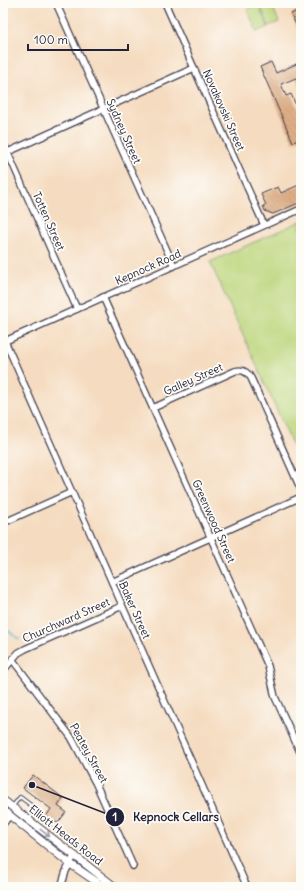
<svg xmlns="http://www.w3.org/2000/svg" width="304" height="890" font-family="Delius,sans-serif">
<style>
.green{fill:#bbd57a;stroke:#6e7c5a}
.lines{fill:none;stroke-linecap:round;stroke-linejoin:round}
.stream{stroke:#56b1d4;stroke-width:2}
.building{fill:url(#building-back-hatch)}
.service-casing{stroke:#423e4f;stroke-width:4.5}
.minor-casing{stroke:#423e4f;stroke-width:8}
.tertiary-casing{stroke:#423e4f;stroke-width:9}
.service{stroke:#fff;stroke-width:2.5}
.minor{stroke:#fff;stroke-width:5.5}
.tertiary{stroke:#fff;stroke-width:7}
.oneway{stroke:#9c9ca7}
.labels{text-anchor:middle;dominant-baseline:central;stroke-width:3.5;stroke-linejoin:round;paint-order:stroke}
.street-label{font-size:11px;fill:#22223b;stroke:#fdfcf7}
.leader{fill:none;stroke:#22223b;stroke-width:1.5}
.callout-dot{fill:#22223b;stroke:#fdfcf7;stroke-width:1.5}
.mark-label{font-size:12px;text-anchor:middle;font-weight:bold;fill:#fff}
.callout-label{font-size:12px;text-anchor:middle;font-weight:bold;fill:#22223b;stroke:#fdfcf7;stroke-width:3.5;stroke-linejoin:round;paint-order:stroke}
</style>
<defs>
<pattern id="building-back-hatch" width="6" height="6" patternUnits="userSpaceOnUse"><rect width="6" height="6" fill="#deae85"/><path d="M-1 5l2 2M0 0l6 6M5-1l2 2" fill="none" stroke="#be9574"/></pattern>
</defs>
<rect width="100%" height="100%" fill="#fdfcf7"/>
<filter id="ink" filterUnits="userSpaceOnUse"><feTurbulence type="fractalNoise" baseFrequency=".025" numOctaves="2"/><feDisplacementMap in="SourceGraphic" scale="8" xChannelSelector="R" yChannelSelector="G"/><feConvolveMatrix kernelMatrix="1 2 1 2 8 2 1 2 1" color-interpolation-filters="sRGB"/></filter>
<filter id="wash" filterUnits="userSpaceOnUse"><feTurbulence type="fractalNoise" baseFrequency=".012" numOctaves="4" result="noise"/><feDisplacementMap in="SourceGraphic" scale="16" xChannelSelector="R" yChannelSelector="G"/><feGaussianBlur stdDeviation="0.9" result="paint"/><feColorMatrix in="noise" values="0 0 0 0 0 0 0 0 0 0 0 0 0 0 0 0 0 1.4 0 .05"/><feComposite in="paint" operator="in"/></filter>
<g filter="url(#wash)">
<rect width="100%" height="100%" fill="#f5dcc0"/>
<g class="green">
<path d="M259 3H271L279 22 269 26Z"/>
<path d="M258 4 268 27 257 32 247 9Z"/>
<path d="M301 221V464L210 262Z"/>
</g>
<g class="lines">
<path class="stream" d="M3 627 19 639"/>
</g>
<g id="blocks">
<g class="building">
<path d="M301 9V36L291 14Z"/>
<path d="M271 62 276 73 301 62V90L296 78 281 84 286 96 291 94 298 110 301 109V139L293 142 260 67Z"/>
<path d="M301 184V202L273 214 265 211 263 206 266 205 261 194 278 187 281 193Z"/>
<path d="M33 775 63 798 58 806 66 812 58 823 54 821 50 826 43 821 51 809 23 788Z"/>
</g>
</g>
</g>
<g filter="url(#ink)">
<use href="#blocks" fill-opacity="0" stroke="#423e4f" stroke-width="1"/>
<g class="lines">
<defs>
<path id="service" d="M12 807 20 797 36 809 29 820"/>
<g id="minor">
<path d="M56 3 174 266"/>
<path d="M165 3 264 225"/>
<path d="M3 142 77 309"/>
<path d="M8 152 194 68"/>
<path d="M103 297 268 666 275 697 301 754"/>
<path d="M5 341 247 887"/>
<path d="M3 342 301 209"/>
<path d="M153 408 235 371C242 369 247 371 251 378L301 490"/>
<path d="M3 523 72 492"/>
<path d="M112 582 301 497"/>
<path d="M12 659 71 737 96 784 133 866"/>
<path d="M3 671 18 653 25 649 122 606"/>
<path d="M3 824 10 815"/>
<path d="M61 887 66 871 74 856"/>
</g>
<g id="tertiary">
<path d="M3 800 115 887"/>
<path d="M3 810 69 863 104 887"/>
</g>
</defs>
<use href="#service" class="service-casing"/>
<use href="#minor" class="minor-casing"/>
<use href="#tertiary" class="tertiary-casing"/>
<use href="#service" class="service"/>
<use href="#minor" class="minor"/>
<use href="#tertiary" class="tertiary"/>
</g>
<defs><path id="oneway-shaft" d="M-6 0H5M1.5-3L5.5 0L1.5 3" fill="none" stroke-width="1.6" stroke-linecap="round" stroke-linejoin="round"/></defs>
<use class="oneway" href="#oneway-shaft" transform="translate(45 833) rotate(38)"/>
</g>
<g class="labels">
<g class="street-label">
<text transform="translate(224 110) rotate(66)">Novakovski Street</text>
<text transform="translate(124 131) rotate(66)">Sydney Street</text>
<text transform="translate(49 221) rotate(66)">Totten Street</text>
<text transform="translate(148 267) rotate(-24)">Kepnock Road</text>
<text transform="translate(193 379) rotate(-24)">Galley Street</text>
<text transform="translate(214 521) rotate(66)">Greenwood Street</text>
<text transform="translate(135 610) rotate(66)">Baker Street</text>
<text transform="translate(66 620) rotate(-24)">Churchward Street</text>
<text transform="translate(89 753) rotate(61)">Peatey Street</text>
<text transform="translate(66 835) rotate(38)">Elliott Heads Road</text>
</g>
</g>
<path class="leader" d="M32 785L115 817"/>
<g class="callout-dot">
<circle cx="32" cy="785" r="4"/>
<circle cx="115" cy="817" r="10"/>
</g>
<g class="mark-label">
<text x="115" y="821">1</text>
</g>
<g class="callout-label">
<text x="176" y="821">Kepnock Cellars</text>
</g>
<rect width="304" height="890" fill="none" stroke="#fdfcf7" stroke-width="16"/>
<path d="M28 44v6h100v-6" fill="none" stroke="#22223b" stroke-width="2"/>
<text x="34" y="44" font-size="12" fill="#22223b" stroke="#fdfcf7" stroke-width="3" paint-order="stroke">100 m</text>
</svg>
